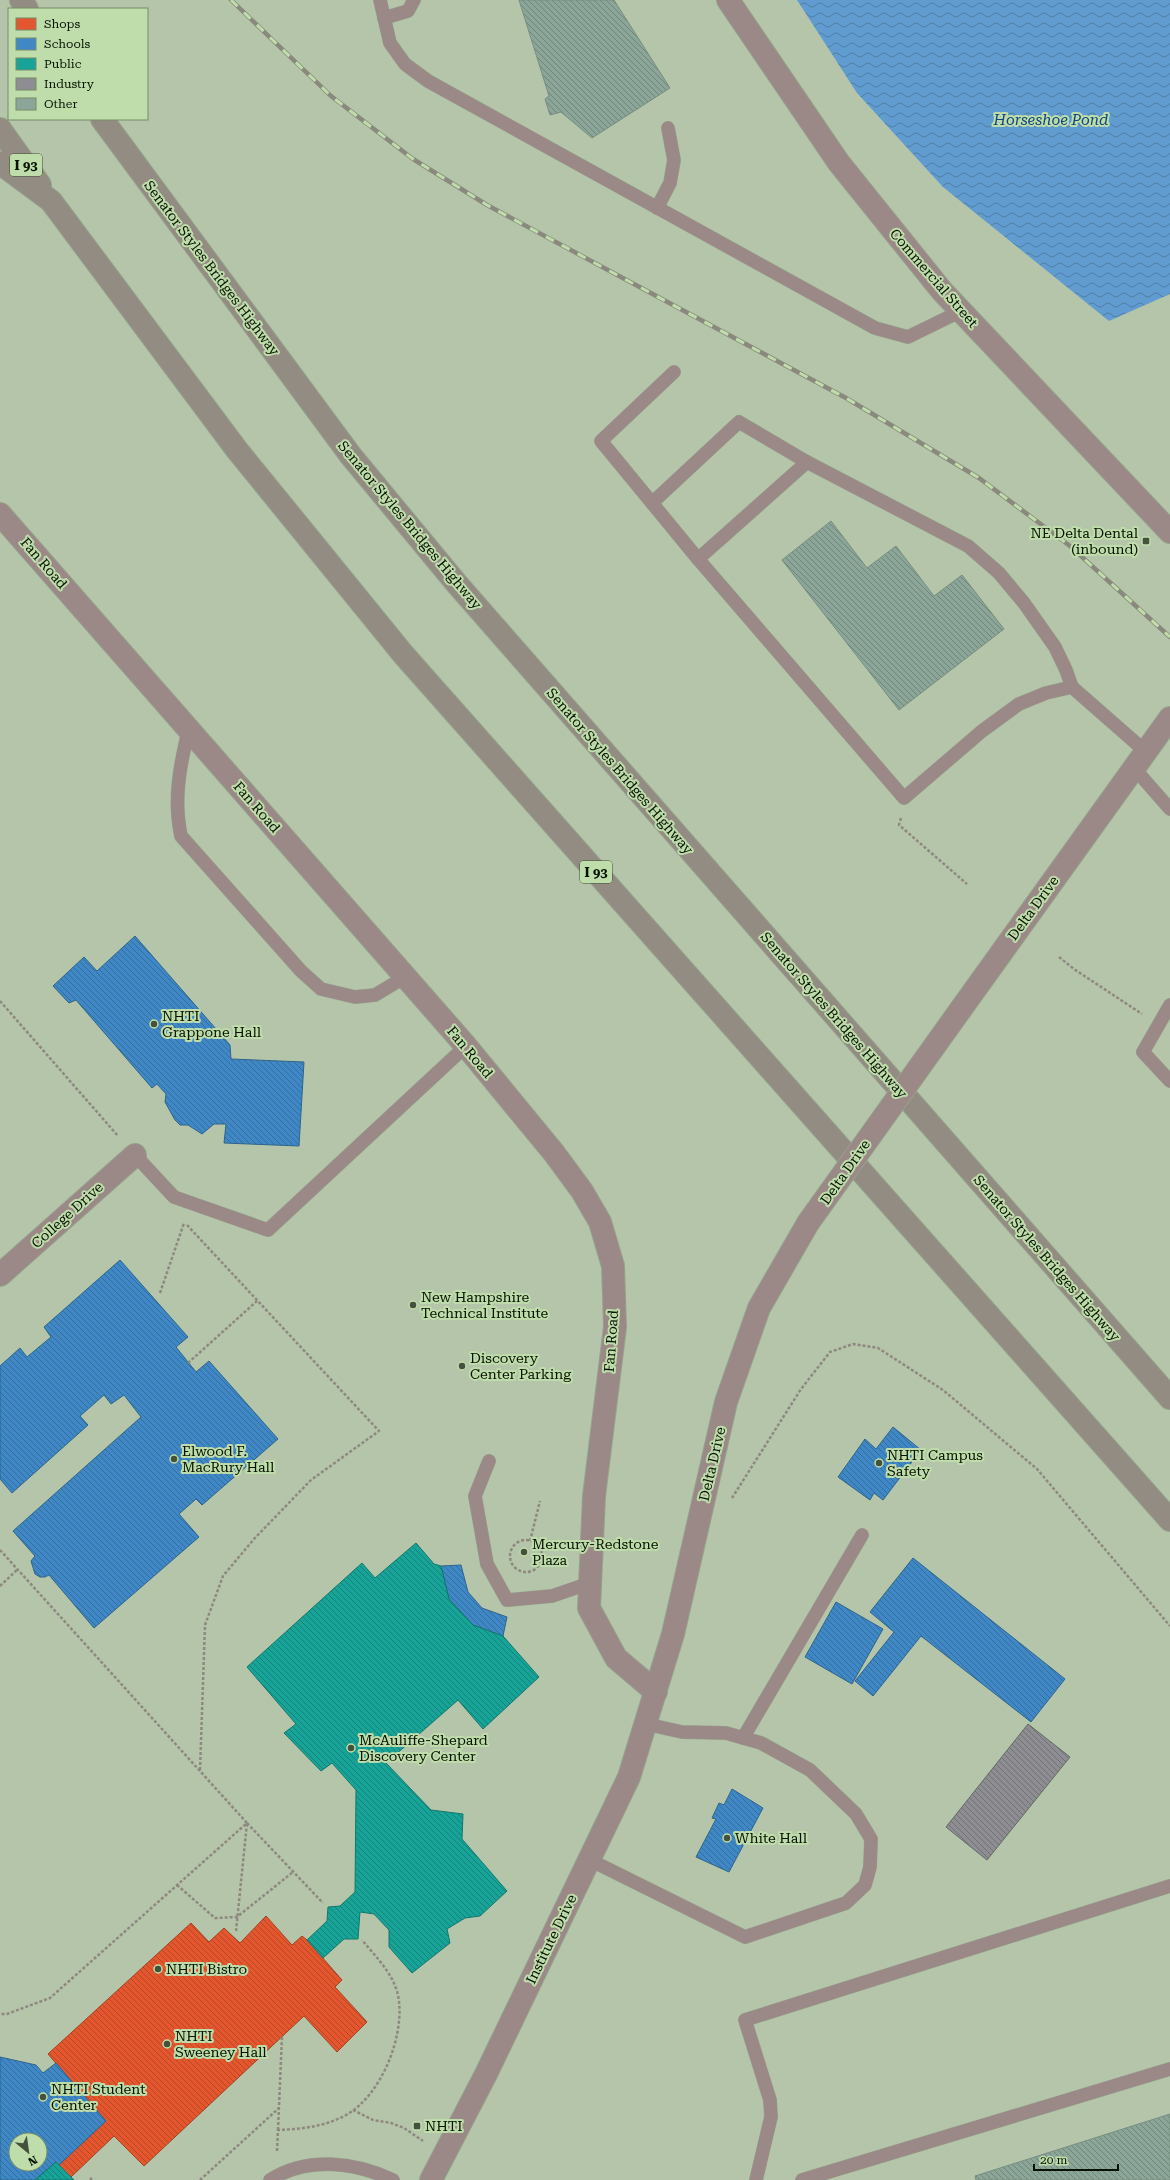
<svg xmlns="http://www.w3.org/2000/svg" width="1170" height="2180" font-family="'Roboto Serif',serif">
<style>
.water{fill:url(#water-waves)}
.shops{fill:url(#shops-back-hatch);stroke:#a24221}
.schools{fill:url(#schools-back-hatch);stroke:#2e658a;fill-rule:evenodd}
.public{fill:url(#public-back-hatch);stroke:#12786b}
.industry{fill:url(#industry-back-hatch);stroke:#656867}
.building{fill:url(#building-back-hatch);stroke:#778e81}
.lines{fill:none;stroke-linecap:round;stroke-linejoin:round}
.service-casing{stroke:#96a28d;stroke-width:14}
.minor-casing{stroke:#96a28d;stroke-width:24}
.tertiary-casing{stroke:#96a28d;stroke-width:24}
.motorway-casing{stroke:#96a28d;stroke-width:24}
.path{stroke:#8f8881;stroke-width:2.5;stroke-dasharray:3 2;stroke-linecap:butt}
.service{stroke:#9b8987;stroke-width:13}
.minor{stroke:#9b8987;stroke-width:22}
.tertiary{stroke:#9b8987;stroke-width:22}
.motorway{stroke:#938c82;stroke-width:22}
.rail-casing{stroke:#8a897d;stroke-width:4.5}
.rail{stroke:#bfddab;stroke-width:3;stroke-dasharray:9;stroke-linecap:butt}
.tertiary-bridge-casing{stroke:#96a28d;stroke-width:24;stroke-linecap:butt}
.tertiary-bridge{stroke:#9b8987;stroke-width:22}
.poi-dot{fill:#44513c;stroke:#bfddab;stroke-width:1.5}
.labels{text-anchor:middle;dominant-baseline:central;stroke-width:4;stroke-linejoin:round;paint-order:stroke}
.shield{fill:#bfddab;stroke:#3f4f35;stroke-width:1}
.shield-label{font-size:13px;font-weight:bold;fill:#081202}
.street-label{font-size:14px;fill:#081202;stroke:#bfddab}
.poi-label{font-size:14px;fill:#081202;stroke:#bfddab;text-anchor:start}
.water-label{font-size:15px;font-style:italic;fill:#0d447b;stroke:#bfddab}
</style>
<defs>
<pattern id="water-waves" width="16" height="10" patternUnits="userSpaceOnUse"><rect width="16" height="10" fill="#619cd0"/><path d="M0 5q4-4 8 0t8 0" fill="none" stroke="#4e7ea7"/></pattern>
<pattern id="shops-back-hatch" width="6" height="6" patternUnits="userSpaceOnUse"><rect width="6" height="6" fill="#e4572e"/><path d="M-1 5l2 2M0 0l6 6M5-1l2 2" fill="none" stroke="#b74725"/></pattern>
<pattern id="schools-back-hatch" width="6" height="6" patternUnits="userSpaceOnUse"><rect width="6" height="6" fill="#3f88c5"/><path d="M-1 5l2 2M0 0l6 6M5-1l2 2" fill="none" stroke="#336e9e"/></pattern>
<pattern id="public-back-hatch" width="6" height="6" patternUnits="userSpaceOnUse"><rect width="6" height="6" fill="#17a398"/><path d="M-1 5l2 2M0 0l6 6M5-1l2 2" fill="none" stroke="#13837a"/></pattern>
<pattern id="industry-back-hatch" width="6" height="6" patternUnits="userSpaceOnUse"><rect width="6" height="6" fill="#8d8d92"/><path d="M-1 5l2 2M0 0l6 6M5-1l2 2" fill="none" stroke="#717275"/></pattern>
<pattern id="building-back-hatch" width="6" height="6" patternUnits="userSpaceOnUse"><rect width="6" height="6" fill="#8ba698"/><path d="M-1 5l2 2M0 0l6 6M5-1l2 2" fill="none" stroke="#70867a"/></pattern>
</defs>
<rect width="100%" height="100%" fill="#b4c5a9"/>
<path class="water" d="M797 0H1170V294L1109 321 943 187 857 93Z"/>
<path class="shops" d="M266 1916 292 1945 302 1936 307 1940 342 1980 335 1987 367 2022 337 2052 304 2016 144 2166 114 2136 71 2177 59 2165 106 2121 48 2054 191 1923 209 1942 224 1928 240 1943Z"/>
<g class="schools">
<path d="M135 936 230 1045 231 1059 304 1062 299 1146 224 1143 226 1124H214L202 1134 188 1125H180L175 1120 165 1102 166 1094 157 1084 152 1088 76 1000 69 1003 53 986 84 957 97 971Z"/>
<path d="M120 1260 188 1337 176 1347 196 1372 209 1361 278 1439 202 1505 196 1499 179 1514 199 1537 94 1628 49 1575 45 1577H40L35 1574 31 1561 35 1556 13 1531 141 1417 124 1395 111 1404 104 1395 80 1416 88 1425 12 1493 0 1479V1366L20 1348 27 1357 51 1337 44 1327Z"/>
<path d="M893 1427 921 1450 883 1500 874 1493 870 1500 838 1477 865 1439 876 1449Z"/>
<path d="M913 1558 1065 1679 1031 1722 921 1636 873 1696 855 1681 894 1632 870 1612Z"/>
<path d="M461 1565 468 1592 482 1608 507 1617 503 1636 473 1625 449 1599 441 1566Z"/>
<path d="M836 1602 883 1629 852 1684 805 1657Z"/>
<path d="M732 1789 763 1808 729 1872 696 1857 716 1819 712 1818 719 1803 724 1805Z"/>
<path d="M0 2057 36 2065 43 2073 56 2063 106 2121 59 2165 56 2162 35 2180H0ZM16 2140H40V2164H16Z"/>
</g>
<g class="public">
<path d="M416 1543 434 1564 441 1566 449 1599 473 1625 503 1636 539 1677 483 1729 458 1700 386 1763 431 1810 463 1814 462 1839 507 1891 480 1916 465 1918 447 1929 450 1943 412 1973 389 1947V1930L374 1914 360 1912 358 1939H344L323 1958 307 1940 327 1921 328 1907 340 1906 355 1892 356 1790 332 1763 321 1771 284 1733 296 1724 247 1667 362 1563 375 1578Z"/>
<path d="M56 2162 74 2180H35Z"/>
</g>
<path class="industry" d="M1028 1724 1070 1757 987 1860 946 1827Z"/>
<g class="building">
<path d="M519 0H614L670 88 592 138 561 112 550 115 545 99 549 96Z"/>
<path d="M831 521 867 568 896 546 934 596 962 575 1004 629 899 710 782 560Z"/>
<path d="M1170 2114V2180H976L975 2176Z"/>
</g>
<g class="lines">
<defs>
<g id="service">
<path d="M380 0 390 43 405 64 428 81 875 328 908 337 961 311"/>
<path d="M384 18 408 11 414 0"/>
<path d="M657 208 670 183 674 160 668 128"/>
<path d="M674 372 601 441 652 503 739 422 807 462 968 546 999 573 1024 603 1055 647 1066 670 1072 687 1145 751"/>
<path d="M652 503 698 559 904 798 982 731 1019 704 1046 693 1072 687"/>
<path d="M698 559 807 462"/>
<path d="M189 728C180 765 173 799 181 836L301 971 321 989 355 997 375 995 405 977"/>
<path d="M1134 768 1170 809"/>
<path d="M1170 1005 1143 1052 1170 1081"/>
<path d="M135 1155 174 1197 268 1230 466 1046"/>
<path d="M489 1461 475 1496 487 1564 507 1600 552 1596 590 1583"/>
<path d="M743 1738 862 1535"/>
<path d="M590 1860 745 1937 846 1903 865 1885 870 1867 871 1839 856 1814 810 1770 761 1743 726 1733 682 1732 646 1724"/>
<path d="M270 2180C307 2156 355 2162 393 2180"/>
<path d="M756 2180 771 2117 770 2100 745 2020 1170 1886"/>
<path d="M802 2180 1170 2069"/>
</g>
<g id="minor">
<path d="M0 514 466 1046 554 1153 582 1191 600 1222 613 1266 615 1327 594 1496 589 1608 616 1658 656 1692"/>
<path d="M0 1275 135 1155"/>
</g>
<g id="tertiary">
<path d="M728 0 839 163 942 291 1170 532"/>
<path d="M961 1009 1170 718"/>
<path d="M431 2180 486 2074 629 1777 673 1634 726 1402 759 1308 808 1223"/>
</g>
<g id="motorway">
<path d="M21 0 27 9"/>
<path d="M102 119 351 456 457 584 1170 1398"/>
<path d="M0 129 40 185"/>
<path d="M0 163 51 201 237 450 403 654 1170 1520"/>
</g>
</defs>
<use href="#service" class="service-casing"/>
<use href="#minor" class="minor-casing"/>
<use href="#tertiary" class="tertiary-casing"/>
<use href="#motorway" class="motorway-casing"/>
<g class="path">
<path d="M901 818 899 825 967 884"/>
<path d="M1059 957 1074 969 1142 1014"/>
<path d="M0 1001 118 1136"/>
<path d="M187 1225 379 1431 311 1480 254 1539 223 1576 205 1625 200 1770"/>
<path d="M160 1293 184 1223"/>
<path d="M188 1363 257 1301"/>
<path d="M732 1498 801 1389 830 1352 853 1344 878 1348 943 1390 1037 1469 1170 1626"/>
<circle cx="526" cy="1556" r="16"/>
<path d="M530 1541 540 1501"/>
<path d="M0 1550 247 1823 50 1998 7 2014H0"/>
<path d="M0 1586 18 1569"/>
<path d="M247 1823 323 1903"/>
<path d="M177 1885 215 1918 237 1917 293 1872"/>
<path d="M236 1931 247 1823"/>
<path d="M353 2110 373 2120 391 2123 404 2128 423 2141"/>
<path d="M278 2130 282 2036"/>
<path d="M277 2151 278 2130C301 2129 324 2127 346 2115 381 2096 406 2035 398 1995 393 1973 375 1956 362 1940"/>
<path d="M90 2178 92 2180"/>
<path d="M200 2180 279 2108"/>
</g>
<use href="#service" class="service"/>
<use href="#minor" class="minor"/>
<use href="#tertiary" class="tertiary"/>
<use href="#motorway" class="motorway"/>
<defs>
<path id="rail" d="M231 0 331 96 413 159 487 205 846 398 979 478 1070 546 1170 637"/>
</defs>
<use href="#rail" class="rail-casing"/>
<use href="#rail" class="rail"/>
<defs>
<path id="tertiary-bridge" d="M808 1223 961 1009"/>
</defs>
<use href="#tertiary-bridge" class="tertiary-bridge-casing"/>
<use href="#tertiary-bridge" class="tertiary-bridge"/>
</g>
<g class="poi-dot">
<rect x="1142" y="537" width="8" height="8" rx="2"/>
<circle cx="154" cy="1024" r="4"/>
<circle cx="413" cy="1305" r="4"/>
<circle cx="462" cy="1366" r="4"/>
<circle cx="174" cy="1459" r="4"/>
<circle cx="879" cy="1463" r="4"/>
<circle cx="524" cy="1552" r="4"/>
<circle cx="351" cy="1748" r="4"/>
<circle cx="727" cy="1838" r="4"/>
<circle cx="158" cy="1969" r="4"/>
<circle cx="167" cy="2044" r="4"/>
<circle cx="43" cy="2097" r="4"/>
<rect x="413" y="2122" width="8" height="8" rx="2"/>
</g>
<g class="labels">
<g class="shield">
<rect x="10" y="154" width="32" height="22" rx="3"/>
<rect x="580" y="861" width="32" height="22" rx="3"/>
</g>
<g class="shield-label">
<text x="26" y="165">I 93</text>
<text x="596" y="872">I 93</text>
</g>
<g class="street-label">
<text transform="translate(212 268) rotate(53)">Senator Styles Bridges Highway</text>
<text transform="translate(934 278) rotate(49)">Commercial Street</text>
<text transform="translate(410 525) rotate(50)">Senator Styles Bridges Highway</text>
<text transform="translate(44 563) rotate(49)">Fan Road</text>
<text transform="translate(620 771) rotate(49)">Senator Styles Bridges Highway</text>
<text transform="translate(257 807) rotate(49)">Fan Road</text>
<text transform="translate(1033 908) rotate(-54)">Delta Drive</text>
<text transform="translate(834 1015) rotate(49)">Senator Styles Bridges Highway</text>
<text transform="translate(470 1052) rotate(50)">Fan Road</text>
<text transform="translate(845 1172) rotate(-55)">Delta Drive</text>
<text transform="translate(67 1215) rotate(-42)">College Drive</text>
<text transform="translate(1047 1258) rotate(49)">Senator Styles Bridges Highway</text>
<text transform="translate(611 1341) rotate(-86)">Fan Road</text>
<text transform="translate(712 1464) rotate(-77)">Delta Drive</text>
<text transform="translate(551 1939) rotate(-64)">Institute Drive</text>
</g>
<g class="poi-label">
<text x="1138" y="533" text-anchor="end">NE Delta Dental<tspan x="1138" dy="16">(inbound)</tspan></text>
<text x="162" y="1016">NHTI<tspan x="162" dy="16">Grappone Hall</tspan></text>
<text x="421" y="1297">New Hampshire<tspan x="421" dy="16">Technical Institute</tspan></text>
<text x="470" y="1358">Discovery<tspan x="470" dy="16">Center Parking</tspan></text>
<text x="182" y="1451">Elwood F.<tspan x="182" dy="16">MacRury Hall</tspan></text>
<text x="887" y="1455">NHTI Campus<tspan x="887" dy="16">Safety</tspan></text>
<text x="532" y="1544">Mercury-Redstone<tspan x="532" dy="16">Plaza</tspan></text>
<text x="359" y="1740">McAuliffe-Shepard<tspan x="359" dy="16">Discovery Center</tspan></text>
<text x="735" y="1838">White Hall</text>
<text x="166" y="1969">NHTI Bistro</text>
<text x="175" y="2036">NHTI<tspan x="175" dy="16">Sweeney Hall</tspan></text>
<text x="51" y="2089">NHTI Student<tspan x="51" dy="16">Center</tspan></text>
<text x="425" y="2126">NHTI</text>
</g>
<g class="water-label">
<text x="1051" y="120">Horseshoe Pond</text>
</g>
</g>
<rect x="8" y="8" width="140" height="112" fill="#bfddab" stroke="#768c67"/>
<rect x="16" y="18" width="20" height="12" fill="#e4572e" stroke="#768c67"/>
<text x="44" y="28" font-size="12" fill="#081202">Shops</text>
<rect x="16" y="38" width="20" height="12" fill="#3f88c5" stroke="#768c67"/>
<text x="44" y="48" font-size="12" fill="#081202">Schools</text>
<rect x="16" y="58" width="20" height="12" fill="#17a398" stroke="#768c67"/>
<text x="44" y="68" font-size="12" fill="#081202">Public</text>
<rect x="16" y="78" width="20" height="12" fill="#8d8d92" stroke="#768c67"/>
<text x="44" y="88" font-size="12" fill="#081202">Industry</text>
<rect x="16" y="98" width="20" height="12" fill="#8ba698" stroke="#768c67"/>
<text x="44" y="108" font-size="12" fill="#081202">Other</text>
<g transform="translate(28 2152) rotate(151)"><circle r="19" fill="#bfddab" stroke="#768c67"/>
<path d="M0-3L7 15L0 10L-7 15Z" fill="#44513c"/>
<text y="-6" font-size="11" font-weight="bold" text-anchor="middle" fill="#081202">N</text>
</g>
<path d="M1034 2164v6h84v-6" fill="none" stroke="#081202" stroke-width="2"/>
<text x="1040" y="2164" font-size="12" fill="#081202" stroke="#bfddab" stroke-width="3" paint-order="stroke">20 m</text>
</svg>
